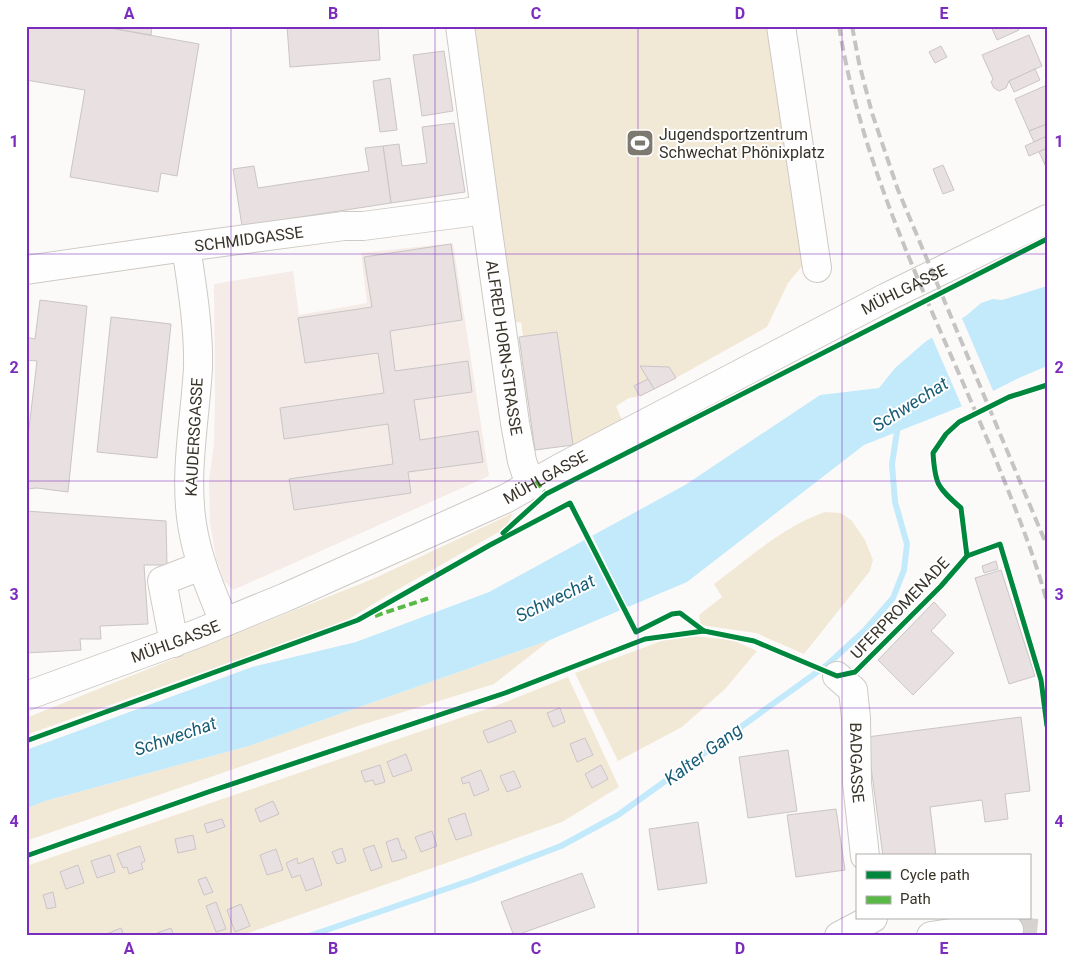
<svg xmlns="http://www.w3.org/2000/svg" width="1073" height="962" font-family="Roboto,sans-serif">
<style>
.education{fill:#f5ebe7}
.green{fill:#f2e8d6}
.water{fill:#c3eafb}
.pier{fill:#fcfaf8}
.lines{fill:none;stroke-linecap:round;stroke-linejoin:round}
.stream{stroke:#c3eafb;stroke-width:6}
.building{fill:#e8e0e1;stroke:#cac5c6}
.minor-tunnel{stroke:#d5d2cf;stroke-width:28;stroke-dasharray:28 14;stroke-linecap:butt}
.minor-casing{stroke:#cdcac5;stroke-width:30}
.minor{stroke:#fffefe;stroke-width:28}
.rail{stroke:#c5c4c3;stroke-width:4;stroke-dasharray:10 5;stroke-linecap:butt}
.quiet{stroke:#58b947;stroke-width:4;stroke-dasharray:8 4;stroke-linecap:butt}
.cycleway-casing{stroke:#fff;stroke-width:8}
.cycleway{stroke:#00873e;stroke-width:5}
.grid{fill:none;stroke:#7b2cbf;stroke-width:1;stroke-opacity:0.55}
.labels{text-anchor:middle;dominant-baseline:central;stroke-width:4;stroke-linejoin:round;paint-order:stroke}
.poi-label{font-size:16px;fill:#383329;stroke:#fff;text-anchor:start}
.street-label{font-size:16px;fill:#383329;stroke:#fff}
.water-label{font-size:18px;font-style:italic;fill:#185d76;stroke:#fff}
.neatline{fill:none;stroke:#7b2cbf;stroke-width:2}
.grid-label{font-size:16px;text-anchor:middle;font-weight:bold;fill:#7b2cbf}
</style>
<rect width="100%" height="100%" fill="#fcfaf8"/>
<path class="education" d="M453 243 489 476 233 590 224 581 216 558 210 523 209 480 214 444 215 396 214 284 293 271 299 315 367 303 361 253Z"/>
<g class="green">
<path d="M474 26H775L808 259 788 283 767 327 676 378 640 396 629 398 616 406 622 420 573 445 535 450 519 337H523L521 322 514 323Z"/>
<path d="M825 512 841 513 852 521 865 540 873 560 870 571 804 654 756 633 701 625 699 615 722 597 714 584C748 559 785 525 825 512Z"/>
<path d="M513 513 506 528 388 595 346 621 26 735V718L375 578Z"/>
<path d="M694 636 732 640 757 651 725 689 682 727 618 761 575 673 664 640Z"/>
<path d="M550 640 494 684 358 726 26 841V809L45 801 249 746Z"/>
<path d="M568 677 619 787 562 822 240 936H26V866L498 705Z"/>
</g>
<path class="water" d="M1047 286V366L1019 378 965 405 864 445 687 582 550 640 249 746 45 801 26 809V750L252 667 356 642 489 592 685 485 820 395 879 388 895 368 925 342 967 315 981 303 993 299 1002 300Z"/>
<g class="pier">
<path d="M961 316 994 393 963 409 931 335Z"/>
<path d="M591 533 628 609 621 613 583 537Z"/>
</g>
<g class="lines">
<path class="stream" d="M309 936 472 880 561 846 618 815 827 665 865 630 893 598 904 570 907 544 895 502 892 464 898 425"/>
</g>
<g class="building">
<path d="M28 26H99L199 44 177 176 161 173 158 192 70 177 85 90 26 80V38Z"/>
<path d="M99 26H152L151 35Z"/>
<path d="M287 26H378L380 60 290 67Z"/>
<path d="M991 26H1017L1019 30 997 40Z"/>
<path d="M1029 35 1042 66 1009 81 1006 88 999 91 994 88 991 82 993 79 982 55Z"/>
<path d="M941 46 947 57 935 63 929 52Z"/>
<path d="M444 51 453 111 422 116 413 55Z"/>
<path d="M1035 69 1040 80 1014 92 1009 81Z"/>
<path d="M390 78 397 130 380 132 373 81Z"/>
<path d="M1047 85V124L1029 131 1015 99Z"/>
<path d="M454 123 465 192 391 203 383 146 399 144 402 166 427 163 422 127Z"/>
<path d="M1047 124V136L1034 142 1029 131Z"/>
<path d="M1047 136V148L1029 156 1025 146Z"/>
<path d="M383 146 391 203 242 226 233 169 254 166 258 188 369 171 365 148Z"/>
<path d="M1047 148V169L1039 152Z"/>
<path d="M943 165 954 190 943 194 933 169Z"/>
<path d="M451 244 462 320 390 331 395 371 468 361 472 392 414 400 420 440 478 431 483 462 408 472 411 493 294 510 289 479 393 464 388 424 284 439 280 408 384 393 378 353 305 363 298 318 372 307 364 257Z"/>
<path d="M40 300 87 306 68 492 37 488 26 489V453L37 361 26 360V337L35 339Z"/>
<path d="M111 317 171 324 157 458 97 452Z"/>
<path d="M557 332 573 445 535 450 519 337Z"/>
<path d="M640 366 669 367 676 378 654 389Z"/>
<path d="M648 379 654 389 640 396 634 386Z"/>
<path d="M26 511 166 521 167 565H144L148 624 100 626 101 639H80L81 650 26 653Z"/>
<path d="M996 561 998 569 984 573 982 566Z"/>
<path d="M1001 570 1035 676 1009 684 975 578Z"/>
<path d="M934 602 946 615 931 631 954 653 913 695 878 660Z"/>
<path d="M560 708 565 722 553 727 547 713Z"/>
<path d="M1021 717 1030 791 1005 794 1008 819 985 822 982 800 930 807 936 856H883L867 737Z"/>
<path d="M511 720 516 732 488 743 483 731Z"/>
<path d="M585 738 593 755 577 762 570 744Z"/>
<path d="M788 750 797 811 748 818 739 757Z"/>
<path d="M406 754 412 770 393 777 387 762Z"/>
<path d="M380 765 385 782 375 785 373 780 365 782 361 771Z"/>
<path d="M601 765 608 779 592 788 585 774Z"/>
<path d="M481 770 489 790 474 796 469 782 463 784 461 778Z"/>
<path d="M514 771 521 787 507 792 500 776Z"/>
<path d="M273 801 279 814 260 822 255 809Z"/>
<path d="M836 809 845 870 796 877 787 815Z"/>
<path d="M465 813 472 835 456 840 448 819Z"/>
<path d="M222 819 225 827 207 833 204 824Z"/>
<path d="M698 822 707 883 658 890 649 829Z"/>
<path d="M432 831 437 846 421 852 415 837Z"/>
<path d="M193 835 196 849 178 853 175 839Z"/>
<path d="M398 838 402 851 404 850 407 858 392 862 386 842Z"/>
<path d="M374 845 382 867 371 871 363 849Z"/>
<path d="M140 846 145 861 141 863 143 869 129 874 127 867 123 868 117 854Z"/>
<path d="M342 848 346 861 337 864 332 852Z"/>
<path d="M276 849 283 870 267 875 260 855Z"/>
<path d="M110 855 115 872 97 878 91 861Z"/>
<path d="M297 858 298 864 313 858 322 885 306 891 300 875 292 878 286 863Z"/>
<path d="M78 865 84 883 66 889 60 872Z"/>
<path d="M582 873 595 907 514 936 501 902Z"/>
<path d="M206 877 213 892 204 895 198 880Z"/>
<path d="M53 892 56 907 47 909 43 895Z"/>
<path d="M216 902 226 929 216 932 206 906Z"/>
<path d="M241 904 250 926 235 932 227 910Z"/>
<path d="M121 928 124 936 104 935Z"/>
<path d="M171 928 174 936H158L157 933Z"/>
</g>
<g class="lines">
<path class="minor-tunnel" d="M1009 930 1047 934"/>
<defs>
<g id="minor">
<path d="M781 26 817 268"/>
<path id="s1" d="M485 210 515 423 522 461 530 485"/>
<path d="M186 247C192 286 199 329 198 368 195 420 184 473 192 524 197 558 211 590 224 622"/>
<path id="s2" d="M26 270 186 247 344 226H363L485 210 460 26"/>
<path d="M174 643 162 581 201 566"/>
<path id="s3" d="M837 676 853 690 856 718 857 783 865 856"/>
<path id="s4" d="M26 696 196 634 286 597 505 499 562 467 887 297 1047 219"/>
<path d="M839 936 873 918"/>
<path d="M931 936 964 931 1009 930"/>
</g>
</defs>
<use href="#minor" class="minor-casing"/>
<use href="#minor" class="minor"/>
<g class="rail">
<path d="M839 26C863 176 935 313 993 453 1013 502 1033 551 1047 602"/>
<path d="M852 26 859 63 872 113 898 190 1047 546"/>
</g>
<g class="quiet">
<path d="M536 481 546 494"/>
<path d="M375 616 429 598"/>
</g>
<defs>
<g id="cycleway">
<path d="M503 533 546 494 1047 239"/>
<path d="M967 556 961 508C937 487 935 484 933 453L946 434 959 422 1009 397 1047 385"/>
<path d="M26 741 358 620 490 545 570 503 636 632 672 614 680 613 704 631"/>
<path d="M26 856 211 791 505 693 645 639 704 631 754 641 837 676 855 672 941 586 967 556 1000 544 1041 680 1047 726"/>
</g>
</defs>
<use href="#cycleway" class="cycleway-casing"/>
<use href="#cycleway" class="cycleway"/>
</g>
<path class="grid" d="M231 26V936M435 26V936M638 26V936M842 26V936M26 254H1047M26 481H1047M26 708H1047"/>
<defs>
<symbol id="stadium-square" viewBox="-11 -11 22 22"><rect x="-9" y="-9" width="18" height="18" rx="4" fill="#7d7971" stroke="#fff"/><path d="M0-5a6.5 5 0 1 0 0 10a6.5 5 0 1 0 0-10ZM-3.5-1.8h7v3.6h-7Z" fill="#fff"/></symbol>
</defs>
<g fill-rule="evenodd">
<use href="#stadium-square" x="624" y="127" width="32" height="32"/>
</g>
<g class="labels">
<g class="poi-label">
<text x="659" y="134">Jugendsportzentrum<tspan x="659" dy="18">Schwechat Phönixplatz</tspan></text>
</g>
<g class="street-label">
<text stroke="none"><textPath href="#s2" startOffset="225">SCHMIDGASSE</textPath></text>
<text stroke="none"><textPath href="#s4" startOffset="969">MÜHLGASSE</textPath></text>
<text stroke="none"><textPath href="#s1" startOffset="139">ALFRED HORN-STRASSE</textPath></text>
<text transform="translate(194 437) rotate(-87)">KAUDERSGASSE</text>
<text stroke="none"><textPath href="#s4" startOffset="564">MÜHLGASSE</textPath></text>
<text transform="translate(900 608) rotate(-46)">UFERPROMENADE</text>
<text stroke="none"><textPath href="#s4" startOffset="159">MÜHLGASSE</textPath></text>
<text stroke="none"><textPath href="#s3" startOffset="94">BADGASSE</textPath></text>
</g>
<g class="water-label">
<text transform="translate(910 404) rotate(-32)">Schwechat</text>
<text transform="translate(555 598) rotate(-26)">Schwechat</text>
<text transform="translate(175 736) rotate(-19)">Schwechat</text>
<text transform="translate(703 754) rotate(-36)">Kalter Gang</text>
</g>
</g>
<rect width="1073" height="962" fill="none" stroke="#ffffff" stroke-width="55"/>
<rect x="856" y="854" width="175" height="65" fill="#ffffff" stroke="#afada9"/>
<rect x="866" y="871" width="25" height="8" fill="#00873e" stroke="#afada9"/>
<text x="900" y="880" font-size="15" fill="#383329">Cycle path</text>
<rect x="866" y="896" width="25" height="8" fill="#58b947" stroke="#afada9"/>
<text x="900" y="904" font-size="15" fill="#383329">Path</text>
<rect x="28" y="28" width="1018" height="906" class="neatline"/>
<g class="grid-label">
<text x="129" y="19">A</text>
<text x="333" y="19">B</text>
<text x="536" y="19">C</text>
<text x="740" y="19">D</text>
<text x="944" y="19">E</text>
<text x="14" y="147">1</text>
<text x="1059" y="147">1</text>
<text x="14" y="373">2</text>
<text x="1059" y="373">2</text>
<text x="14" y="600">3</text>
<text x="1059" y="600">3</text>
<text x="14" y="827">4</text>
<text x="1059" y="827">4</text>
<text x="129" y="954">A</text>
<text x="333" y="954">B</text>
<text x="536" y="954">C</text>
<text x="740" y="954">D</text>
<text x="944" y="954">E</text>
</g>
</svg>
